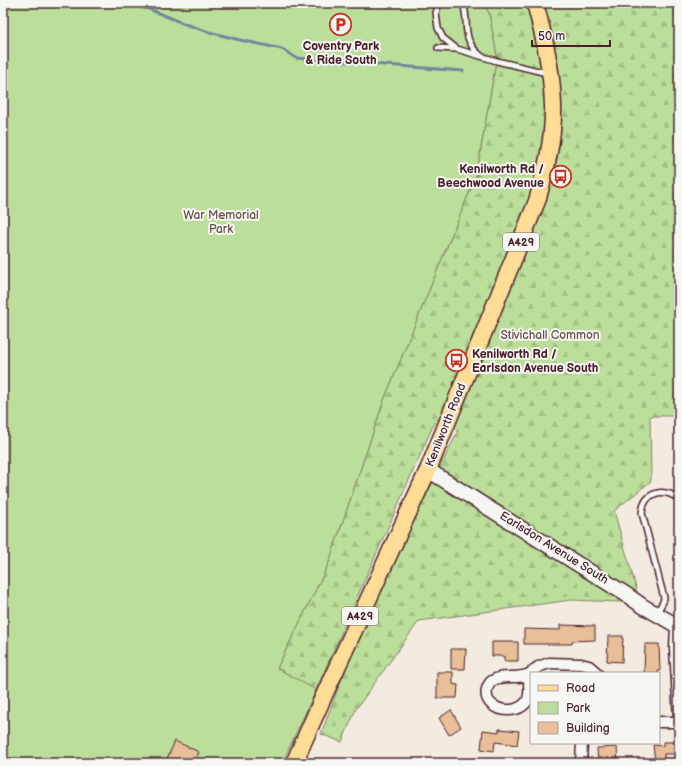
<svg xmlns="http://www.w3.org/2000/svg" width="682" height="766" font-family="'Balsamiq Sans',sans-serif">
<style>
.forest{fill:url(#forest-firs);stroke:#827f62}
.green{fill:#bbdf9a;stroke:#827f62}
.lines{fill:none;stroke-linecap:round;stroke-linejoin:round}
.stream{stroke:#72849f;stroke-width:3}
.building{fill:#e8bf98;stroke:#4a1f2b}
.service-casing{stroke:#4a1f2b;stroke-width:8}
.minor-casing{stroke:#4a1f2b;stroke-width:13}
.secondary-casing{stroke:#4a1f2b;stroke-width:17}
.primary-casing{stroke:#4a1f2b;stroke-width:19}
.service{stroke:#f6f6f2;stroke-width:5}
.minor{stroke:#f6f6f2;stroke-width:10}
.secondary{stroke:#f6f6f2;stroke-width:14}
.primary{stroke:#ffdd96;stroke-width:16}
.labels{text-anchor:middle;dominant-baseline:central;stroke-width:4;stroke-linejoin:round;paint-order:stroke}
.shield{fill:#f6f6f2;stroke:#7e6067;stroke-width:1}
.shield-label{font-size:11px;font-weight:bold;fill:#4a1f2b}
.poi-label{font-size:12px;font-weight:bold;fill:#4a1f2b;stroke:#f6f6f2}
.park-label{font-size:12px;fill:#664f47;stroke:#f6f6f2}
.street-label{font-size:12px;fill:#4a1f2b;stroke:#f6f6f2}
</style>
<defs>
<pattern id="forest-firs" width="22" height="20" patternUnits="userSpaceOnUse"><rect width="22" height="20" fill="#bbdf9a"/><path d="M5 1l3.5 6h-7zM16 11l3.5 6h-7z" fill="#a2bf85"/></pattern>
</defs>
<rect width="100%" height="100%" fill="#f3ebe0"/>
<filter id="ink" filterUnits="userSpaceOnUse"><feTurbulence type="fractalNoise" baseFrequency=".025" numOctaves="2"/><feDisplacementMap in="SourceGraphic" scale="8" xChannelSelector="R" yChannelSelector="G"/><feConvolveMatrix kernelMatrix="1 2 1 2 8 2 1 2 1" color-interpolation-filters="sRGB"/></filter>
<g filter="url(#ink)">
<path class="forest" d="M483 3H679V416H650L651 481 614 511 641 605 620 602 571 600 419 621 356 709 342 742 321 734 362 624 458 431 436 419 316 690 277 668 328 565 384 400 476 176 497 56 489 13Z"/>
<path class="green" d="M3 3H483L489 13 497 56 476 176 384 400 328 565 277 668 316 690 282 763H3Z"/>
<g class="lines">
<g class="stream">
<path d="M124 3 149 9 185 24 209 32 240 40 282 49 296 58 463 71"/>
<path d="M3 4 8 3"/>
</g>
</g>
<g class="building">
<path d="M560 625 595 626V640L572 641V644H524V629L560 630Z"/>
<path d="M608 636H623L622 662 607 661Z"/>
<path d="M492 642H518V661H504V656H492Z"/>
<path d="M645 644H659L660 671H658V673H644Z"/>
<path d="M451 649H466L465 669H451Z"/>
<path d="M437 672H453V684L458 685 457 698H437Z"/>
<path d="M451 710 461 727 449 735 439 718Z"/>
<path d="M499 729 519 731 517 745 495 742 494 751 481 749 483 730 499 732Z"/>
<path d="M175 741 199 752 194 763H165Z"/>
<path d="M663 742H676V754H664V762H655L653 745 663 746Z"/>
<path d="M617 747 618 763H598L597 748Z"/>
</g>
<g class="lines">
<defs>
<g id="service">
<path d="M439 3 436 13 438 28 443 38 457 49 497 61 547 73"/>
<path d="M463 3C470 23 460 38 480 55"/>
<path d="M438 48 456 49"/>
<path d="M657 612 663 602 664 598 642 513C644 492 663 487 679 499"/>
</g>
<g id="minor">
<path d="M531 673 538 667 549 663 581 664 589 666 597 673"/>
<path d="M530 674C527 683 532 693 527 701 517 717 482 711 487 689 488 686 489 683 492 681 503 673 519 681 531 673"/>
<path d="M659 722H674L679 719 675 648 676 626"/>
<path d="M581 763 582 743"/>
</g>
<path id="secondary" d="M428 470 627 595 641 605 679 627"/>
<path id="primary" d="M294 763 326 691 428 470 537 201C546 170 554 138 553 105 552 70 544 37 535 3"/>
</defs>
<use href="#service" class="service-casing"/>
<use href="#minor" class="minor-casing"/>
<use href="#secondary" class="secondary-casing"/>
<use href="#primary" class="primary-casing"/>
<use href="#service" class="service"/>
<use href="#minor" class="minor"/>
<use href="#secondary" class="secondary"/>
<use href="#primary" class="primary"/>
</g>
</g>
<defs>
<symbol id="parking-ring" viewBox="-11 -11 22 22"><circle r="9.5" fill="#f6f6f2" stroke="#c8321e" stroke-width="1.5"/><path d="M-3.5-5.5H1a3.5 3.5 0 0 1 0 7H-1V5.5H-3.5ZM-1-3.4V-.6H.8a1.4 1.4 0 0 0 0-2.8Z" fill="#c8321e"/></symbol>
<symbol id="bus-ring" viewBox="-11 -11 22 22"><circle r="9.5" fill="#f6f6f2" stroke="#c8321e" stroke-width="1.5"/><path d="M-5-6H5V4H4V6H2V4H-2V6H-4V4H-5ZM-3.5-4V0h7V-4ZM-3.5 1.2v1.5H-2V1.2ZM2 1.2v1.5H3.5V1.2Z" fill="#c8321e"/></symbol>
</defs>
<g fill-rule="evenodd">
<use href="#parking-ring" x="328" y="12" width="25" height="25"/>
<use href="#bus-ring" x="548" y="164" width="25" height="25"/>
<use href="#bus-ring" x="444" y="348" width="25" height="25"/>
</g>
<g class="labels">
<g class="shield">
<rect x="503" y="233" width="36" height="18" rx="3"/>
<rect x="342" y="607" width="36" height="18" rx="3"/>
</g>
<g class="shield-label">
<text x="521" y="242">A429</text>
<text x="360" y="616">A429</text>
</g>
<g class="poi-label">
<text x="341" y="46">Coventry Park<tspan x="341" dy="14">&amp; Ride South</tspan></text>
<text x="544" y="169" text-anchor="end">Kenilworth Rd /<tspan x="544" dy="14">Beechwood Avenue</tspan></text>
<text x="472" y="354" text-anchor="start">Kenilworth Rd /<tspan x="472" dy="14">Earlsdon Avenue South</tspan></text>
</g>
<g class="park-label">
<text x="221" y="215">War Memorial<tspan x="221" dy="14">Park</tspan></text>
<text x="550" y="335">Stivichall Common</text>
</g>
<g class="street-label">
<text transform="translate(446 425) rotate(-68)">Kenilworth Road</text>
<text transform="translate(554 548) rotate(32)">Earlsdon Avenue South</text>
</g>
</g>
<rect width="682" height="766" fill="none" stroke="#f6f6f2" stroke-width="16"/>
<rect x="8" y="8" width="666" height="750" fill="none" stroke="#4a1f2b" stroke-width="1.5" filter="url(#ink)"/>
<rect x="530" y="672" width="130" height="72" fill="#f6f6f2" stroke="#b1a0a2"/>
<rect x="538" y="685" width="20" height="6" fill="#ffdd96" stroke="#b1a0a2"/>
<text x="566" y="692" font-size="12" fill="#4a1f2b">Road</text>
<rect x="538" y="702" width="20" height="12" fill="#bbdf9a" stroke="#b1a0a2"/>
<text x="566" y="712" font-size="12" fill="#4a1f2b">Park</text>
<rect x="538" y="722" width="20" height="12" fill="#e8bf98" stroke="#b1a0a2"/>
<text x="566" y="732" font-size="12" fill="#4a1f2b">Building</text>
<path d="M532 40v6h78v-6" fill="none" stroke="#4a1f2b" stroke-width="2"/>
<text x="538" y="40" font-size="12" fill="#4a1f2b" stroke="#f6f6f2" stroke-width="3" paint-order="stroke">50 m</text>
</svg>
